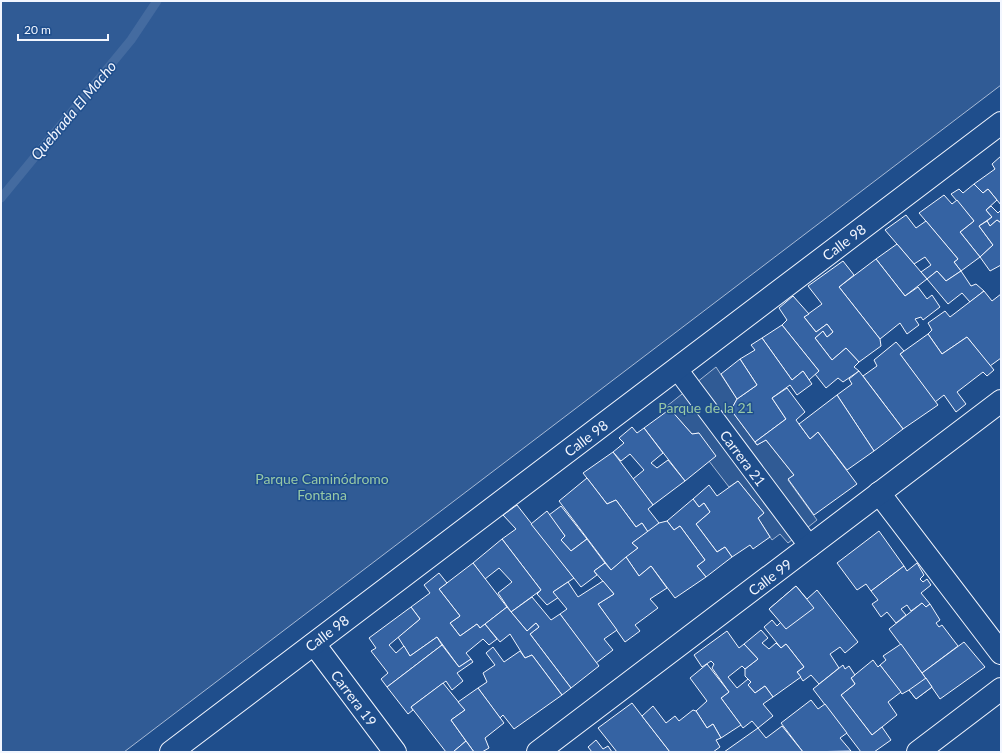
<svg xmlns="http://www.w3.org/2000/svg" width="1002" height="753" font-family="Lato,sans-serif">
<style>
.green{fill:#305b95;stroke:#a8bbd7}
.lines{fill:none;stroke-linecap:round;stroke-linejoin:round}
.stream{stroke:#446ba0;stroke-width:9}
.building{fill:#3563a3;stroke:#f2f6ff}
.pedestrian-casing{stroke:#f2f6ff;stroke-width:22}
.minor-casing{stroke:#f2f6ff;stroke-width:24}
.pedestrian{stroke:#1f4e8c;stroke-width:20}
.minor{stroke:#1f4e8c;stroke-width:22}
.labels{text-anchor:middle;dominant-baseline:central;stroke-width:3;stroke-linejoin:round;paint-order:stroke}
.street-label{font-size:14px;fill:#f2f6ff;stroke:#1f4e8c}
.park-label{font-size:14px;fill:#97c8a6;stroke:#1f4e8c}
.water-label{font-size:15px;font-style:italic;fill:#f2f6ff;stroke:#1f4e8c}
</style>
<rect width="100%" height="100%" fill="#1f4e8c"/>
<g class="green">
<path d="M1 1H1001V85L124 752H1Z"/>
<path d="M716 367 737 399 731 410 757 445 766 440 794 475 788 480 817 520 788 543 780 534 772 540 758 518 764 513 738 481 729 487 709 461 699 433 692 434 667 406Z"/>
</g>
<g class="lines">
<path class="stream" d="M1 198 131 40 157 1"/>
</g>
<g class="building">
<path d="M1001 156V205L988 189 983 193 974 184 995 169 992 164Z"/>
<path d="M974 184 983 193 988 189 997 200 986 210 992 217 979 226 993 245 980 257 960 232 974 221 951 194 959 189 963 193Z"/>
<path d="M944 195 952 204 957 200 974 221 960 232 980 257 961 271 954 262 958 259 919 213Z"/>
<path d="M991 206 998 213 1001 210V223L997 220 990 226 987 221 992 217 986 210Z"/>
<path d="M906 215 916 228 926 221 958 259 954 262 961 271 946 281 937 271 927 279 921 272 931 265 925 257 914 264 885 230Z"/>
<path d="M997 220 1001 223V265L990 271 980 257 993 245 979 226 987 221 990 226Z"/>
<path d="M897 244 927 279 905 296 876 259Z"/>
<path d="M876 259 905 296 918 287 927 299 932 295 940 307 923 320 921 317 915 319 919 325 907 334 900 323 880 339 839 287Z"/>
<path d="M843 261 854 275 839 287 880 339 881 346 859 362 846 348 832 360 815 338 823 331 827 337 833 332 827 324 816 332 804 317 822 304 808 286Z"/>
<path d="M937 271 946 281 961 271 971 286 976 284 984 291 970 302 962 293 948 304 927 279Z"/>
<path d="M984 291 992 301 1001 294V358L990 366 967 337 942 354 928 334 932 330 928 323 945 311 950 317Z"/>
<path d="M793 296 809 314 804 317 816 332 827 324 833 332 827 337 823 331 815 338 832 360 846 348 859 362 854 367 859 371 843 382 838 378 826 388 815 374 819 371 782 325 787 320 779 308Z"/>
<path d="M782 325 819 371 809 380 803 371 792 380 762 338Z"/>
<path d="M928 334 942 354 967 337 994 370 987 376 983 372 957 392 966 404 956 412 944 395 935 402 900 354Z"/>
<path d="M762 338 792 380 803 371 812 384 797 395 790 385 772 398 786 419 755 442 731 410 737 399 757 385 740 359 755 350 751 345Z"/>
<path d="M896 342 904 351 900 354 938 405 903 429 863 376 877 366 874 360Z"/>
<path d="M740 359 757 385 737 399 721 374Z"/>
<path d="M859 371 903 429 874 451 837 395 852 384 849 379Z"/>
<path d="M787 388 805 412 796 420 810 439 818 432 857 484 814 515 788 479 794 475 766 440 757 445 755 442 786 419 772 398Z"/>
<path d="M837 395 874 451 847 470 818 432 810 439 799 424Z"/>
<path d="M670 409 692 434 699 433 716 456 685 481 644 428Z"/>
<path d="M632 427 637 433 644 428 663 453 651 463 657 468 668 460 685 481 653 505 633 479 644 470 630 454 621 461 613 452 624 443 619 438Z"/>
<path d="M613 452 653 505 648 509 659 523 648 532 642 523 636 527 616 500 607 504 583 473Z"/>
<path d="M587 478 607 504 616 500 636 527 642 523 648 532 632 543 638 548 611 570 559 501Z"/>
<path d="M738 481 764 513 758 518 770 537 753 549 750 545 732 557 725 547 717 552 696 524 710 512 704 503 699 507 693 499 709 485 717 496Z"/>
<path d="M693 499 699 507 704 503 710 512 696 524 717 552 725 547 732 557 706 577 697 566 705 560 680 526 674 530 667 521Z"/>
<path d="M517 505 574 578 553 592 559 597 547 605 537 594 541 590 502 539 516 529 503 515Z"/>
<path d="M561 506 587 539 571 551 561 540 565 536 549 515Z"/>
<path d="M547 511 565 536 561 540 571 551 587 539 605 563 594 571 597 575 581 587 531 524Z"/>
<path d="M667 521 674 530 680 526 705 560 697 566 706 577 675 598 651 566 639 576 626 557 638 548 632 543 659 523Z"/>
<path d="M879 531 904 566 871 591 866 584 857 590 837 563Z"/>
<path d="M502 539 541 590 511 612 498 593 512 582 499 568 485 579 473 563Z"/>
<path d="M626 557 639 576 651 566 667 588 650 599 658 608 635 625 640 631 625 642 598 604 614 594 594 571 605 563 611 570Z"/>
<path d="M473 563 507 607 480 628 477 624 460 636 450 623 460 616 439 589Z"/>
<path d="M917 563 924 575 920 579 923 582 927 579 931 585 921 593 930 604 926 607 922 603 911 611 907 605 901 609 906 615 896 623 887 612 881 617 872 604 878 600 871 591 904 566 907 571Z"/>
<path d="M439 573 447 583 439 589 460 616 450 623 460 636 477 624 480 628 485 624 497 639 489 645 483 639 466 653 471 659 459 667 437 637 410 656 398 637 420 619 411 607 430 593 424 585Z"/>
<path d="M603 581 614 594 598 604 617 630 604 639 613 650 596 663 560 614 567 609 553 592 568 582 578 597Z"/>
<path d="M796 586 807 599 817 590 858 642 845 653 840 647 830 654 839 668 819 684 811 675 803 681 797 672 804 667 786 644 781 648 764 627 772 620 777 626 781 622 769 609Z"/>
<path d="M796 586 814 608 786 629 769 609Z"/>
<path d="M532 597 551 620 560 614 599 666 571 688 530 634 539 627 536 623 527 631 511 612Z"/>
<path d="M922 603 926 607 930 604 940 620 936 623 939 627 942 625 958 646 922 673 889 629Z"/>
<path d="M411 607 420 619 389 645 396 653 404 646 410 656 437 637 442 645 387 687 381 679 388 673 371 651 376 648 369 638Z"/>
<path d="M507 607 527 631 536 623 539 627 530 634 571 688 562 695 532 655 525 658 510 634 500 642 485 624Z"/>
<path d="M761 630 768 638 762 643 769 649 776 643 781 648 786 644 804 667 797 672 801 677 773 697 765 686 755 693 748 685 751 682 745 676V669L758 659 744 644Z"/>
<path d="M727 631 739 648 744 644 758 659 745 669 742 666 728 677 737 688 748 679 751 682 748 685 755 693 765 686 773 697 763 704 773 716 758 728 752 721 743 728 721 698 729 692 712 668 714 664 711 661 702 667 694 655Z"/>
<path d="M964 642 985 667 940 699 922 673Z"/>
<path d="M901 644 932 687 916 699 909 690 902 694 880 665 886 660 883 656Z"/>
<path d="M442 645 459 667 471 659 473 662 457 673 463 681 452 690 446 681 411 707 413 710 408 714 387 687Z"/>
<path d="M493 647 504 662 520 651 525 658 532 655 562 695 514 729 503 715 500 718 478 688 487 682 483 673 495 665 486 653Z"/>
<path d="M873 660 878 667 880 665 901 692 888 702 897 715 872 735 841 695 855 684 851 678Z"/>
<path d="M707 664 729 692 721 698 741 725 721 738 713 724 707 728 696 711 707 701 690 678Z"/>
<path d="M843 665 845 669 849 666 855 675 851 678 855 684 841 695 872 735 882 727 891 740 874 752H861L813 689Z"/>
<path d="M926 678 932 687 916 699 909 690Z"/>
<path d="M443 683 465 710 451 720 466 741 453 752H446L411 707Z"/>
<path d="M478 688 504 723 485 738 489 748 482 752H474L451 720 465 710 458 702Z"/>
<path d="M811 700 818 709 825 704 847 733 840 738 851 751 803 752 781 723Z"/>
<path d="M632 703 642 716 670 752H617L598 728Z"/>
<path d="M653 706 666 723 675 716 679 721 693 710 696 711 707 728 713 724 721 738 716 740 720 747 713 752H670L642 716Z"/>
<path d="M782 726 803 752H724L758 728 766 738Z"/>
<path d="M596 740 603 749 608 746 612 752H592L588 747Z"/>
<path d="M466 741 474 752H453Z"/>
</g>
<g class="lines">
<defs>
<path id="pedestrian" d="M677 369 810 547"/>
<g id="minor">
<path d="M879 493 1001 653"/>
<path d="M314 644 395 752"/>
<path d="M171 752 1001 123"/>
<path d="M538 752 1001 401"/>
<path d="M918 752 1001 689"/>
</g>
</defs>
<use href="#pedestrian" class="pedestrian-casing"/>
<use href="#minor" class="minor-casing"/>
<use href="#pedestrian" class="pedestrian"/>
<use href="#minor" class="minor"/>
</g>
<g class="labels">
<g class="street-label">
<text transform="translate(844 242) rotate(-37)">Calle 98</text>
<text transform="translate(586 438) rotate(-37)">Calle 98</text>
<text transform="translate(743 458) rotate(53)">Carrera 21</text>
<text transform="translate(770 577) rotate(-37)">Calle 99</text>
<text transform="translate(327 633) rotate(-37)">Calle 98</text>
<text transform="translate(354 698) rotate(53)">Carrera 19</text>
</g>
<g class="park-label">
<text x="706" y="407">Parque de la 21</text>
<text x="322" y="478">Parque Caminódromo<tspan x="322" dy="16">Fontana</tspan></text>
</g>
<g class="water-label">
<text transform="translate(73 110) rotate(-50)">Quebrada El Macho</text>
</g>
</g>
<rect width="1002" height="753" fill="none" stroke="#f2f6ff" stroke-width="4"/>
<path d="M18 34v6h90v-6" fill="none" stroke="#f2f6ff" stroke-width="2"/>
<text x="24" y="34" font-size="12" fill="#f2f6ff" stroke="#1f4e8c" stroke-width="3" paint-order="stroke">20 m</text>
</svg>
